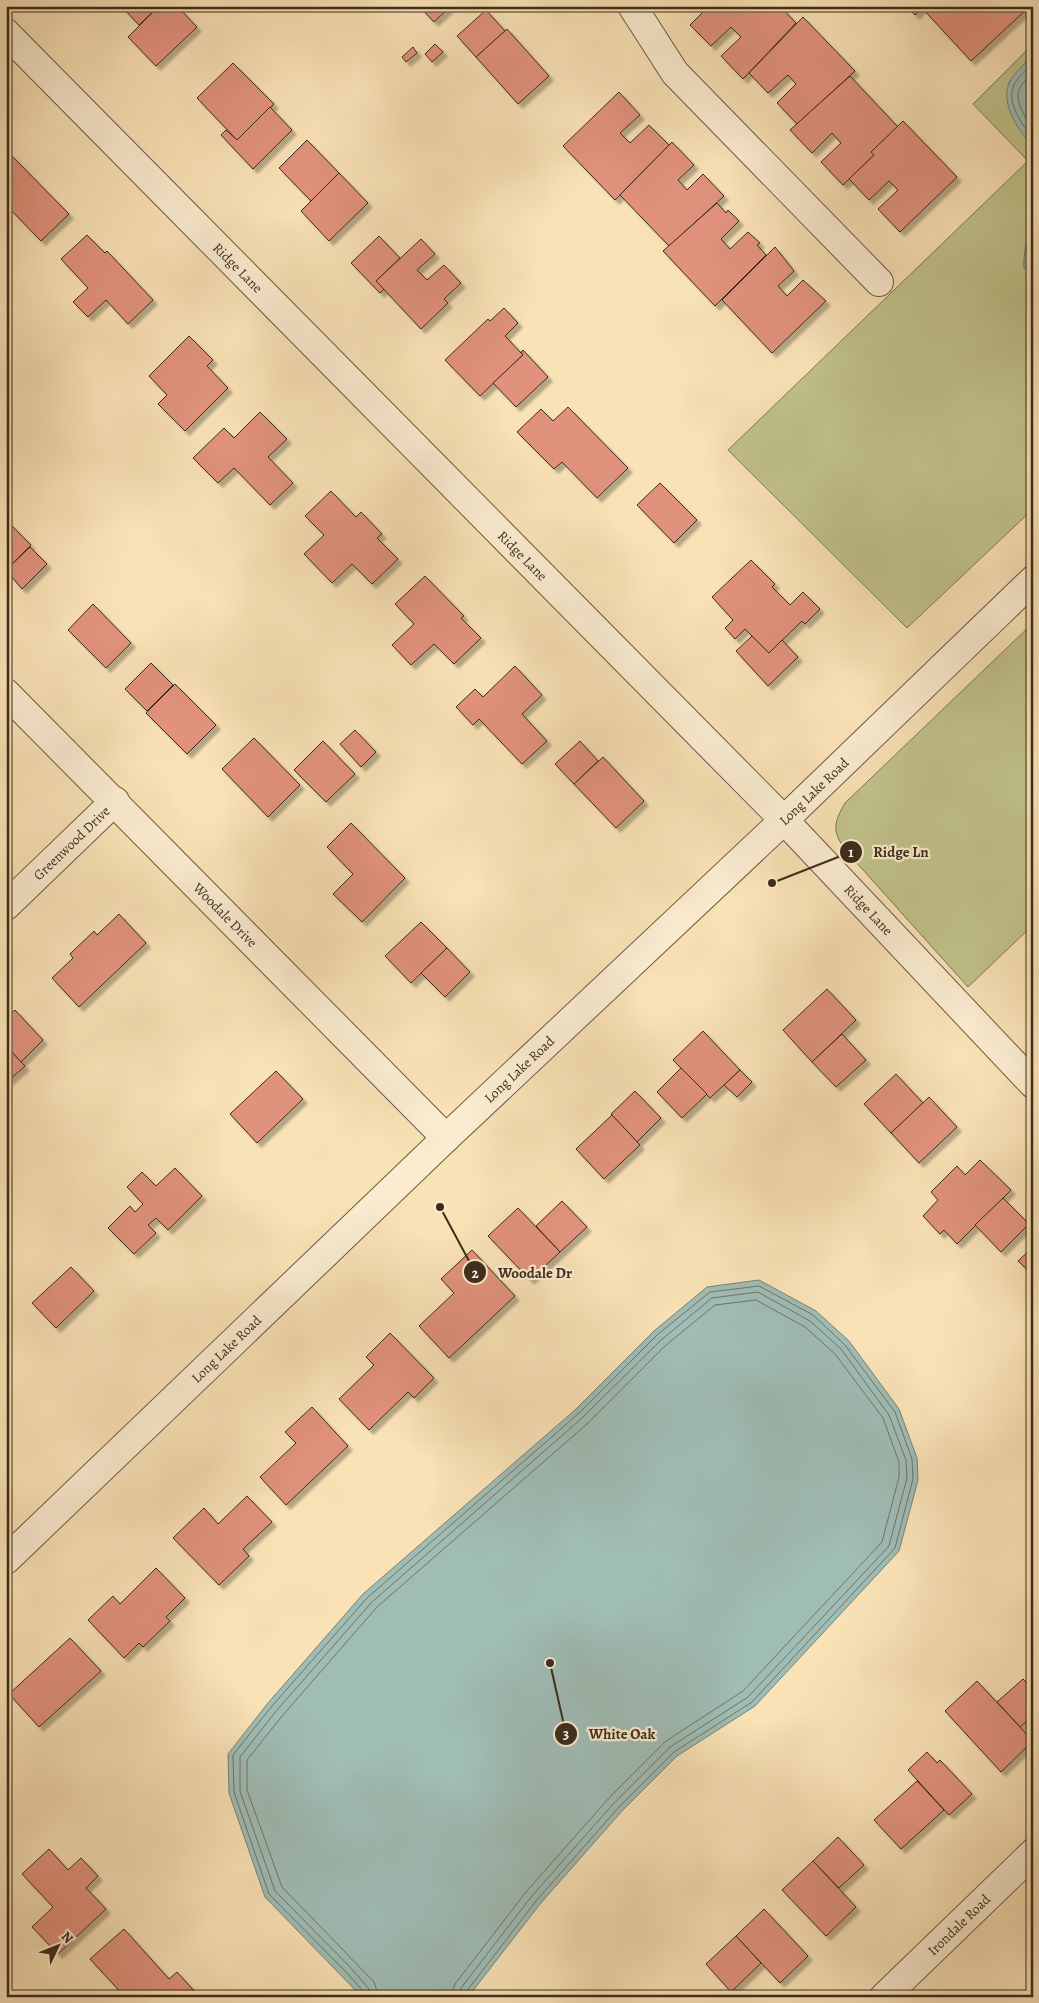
<svg xmlns="http://www.w3.org/2000/svg" width="1039" height="2003" font-family="Alegreya,serif">
<style>
.green{fill:#c1c28b;stroke:#7f7753}
.water{fill:#9fbcb5;stroke:#788277}
.lines{fill:none;stroke-linecap:round;stroke-linejoin:round}
.shore{stroke:#6e7468;stroke-width:1}
.building{fill:#e1927b;stroke:#3d2c1b;filter:url(#shadow)}
.minor-casing{stroke:#6c5a42;stroke-width:30}
.minor{stroke:#fbecd0;stroke-width:28}
.labels{text-anchor:middle;dominant-baseline:central;stroke-width:4.5;stroke-linejoin:round;paint-order:stroke}
.street-label{font-size:14px;fill:#3d2c1b;stroke:#fbecd0}
.leader{fill:none;stroke:#3d2c1b;stroke-width:2}
.callout-dot{fill:#3d2c1b;stroke:#fbecd0;stroke-width:2}
.mark-label{font-size:15px;text-anchor:middle;font-weight:bold;fill:#fff}
.callout-label{font-size:15px;text-anchor:middle;font-weight:bold;fill:#3d2c1b;stroke:#fbecd0;stroke-width:4.5;stroke-linejoin:round;paint-order:stroke}
</style>
<defs>
<filter id="shadow"><feDropShadow dx="4.5" dy="4.5" stdDeviation="1" flood-color="#0004"/></filter>
</defs>
<rect width="100%" height="100%" fill="#f9e2b6"/>
<filter id="stains"><feTurbulence type="fractalNoise" baseFrequency=".004" numOctaves="4"/><feColorMatrix values="0 0 0 0 .2 0 0 0 0 .09 0 0 0 0 .02 0 0 0 .5 -.17"/></filter>
<radialGradient id="worn" r=".72"><stop offset=".6" stop-color="#630" stop-opacity="0"/><stop offset="1" stop-color="#630" stop-opacity=".3"/></radialGradient>
<g class="green">
<path d="M1033 44V56L1008 84 1033 146V230C1025 243 1024 253 1024 268H1033V509L907 628 728 450 1028 161 973 104Z"/>
<path d="M1033 623V925L968 987 846 851C832 831 833 824 845 803Z"/>
</g>
<g class="water">
<path d="M1033 56V146C1019 132 1002 106 1008 86 1011 76 1025 63 1033 56Z"/>
<path d="M1033 230V268L1030 269 1024 268C1024 253 1025 243 1033 230Z"/>
<path d="M759 1280 816 1311 849 1341 899 1409 917 1458 918 1480 899 1551 755 1706 677 1756 622 1811 540 1904 468 1997H362L265 1897 229 1793 228 1754 268 1703 363 1594 575 1410 654 1331 707 1287Z"/>
</g>
<g class="lines">
<g class="shore">
<path d="M1033 63C1027 70 1015 79 1013 88 1007 104 1023 126 1033 138"/>
<path d="M1033 73C1029 77 1023 82 1020 88 1013 99 1026 119 1033 128"/>
<path d="M365 1997 364 1992 346 1972 269 1894 234 1792 233 1755 272 1706 367 1598 578 1414 657 1335 710 1292 759 1286 813 1315 845 1345 895 1412 912 1459 913 1479 895 1548 752 1702 674 1752 619 1807 536 1901 466 1992 465 1997"/>
<path d="M371 1997 369 1989 351 1968 275 1891 240 1791V1757L277 1710 372 1602 582 1418 661 1340 712 1298 758 1292 810 1321 841 1349 889 1415 906 1460 907 1478 889 1546 748 1697 670 1747 614 1803 531 1897 461 1988 459 1997"/>
<path d="M379 1997 374 1982 282 1887 247 1790V1760L283 1715 377 1607 587 1424 666 1345 715 1305 756 1300 805 1327 835 1354 883 1418 899 1462V1477L882 1542 743 1691 666 1741 609 1798 526 1892 455 1984 451 1997"/>
</g>
</g>
<g class="building">
<path d="M121 6H159L139 25Z"/>
<path d="M159 6H177L197 27 156 66 128 37Z"/>
<path d="M419 6H451L434 22Z"/>
<path d="M709 6H780L796 23 743 79 721 56 741 37 731 27 711 46 690 25Z"/>
<path d="M907 6H924L915 15Z"/>
<path d="M924 6H1026L1028 8 971 61 922 8Z"/>
<path d="M486 10 505 31 476 57 457 36Z"/>
<path d="M803 17 855 71 797 124 777 103 796 84 788 75 768 93 749 73Z"/>
<path d="M507 29 549 76 518 104 476 57Z"/>
<path d="M435 44 443 52 432 62 425 54Z"/>
<path d="M413 47 417 53 406 62 402 57Z"/>
<path d="M233 63 274 104 237 140 197 98Z"/>
<path d="M850 76 898 127 871 152 874 155 843 185 821 162 841 143 832 133 812 153 790 130Z"/>
<path d="M619 92 640 115 620 133 630 143 649 125 669 145 615 200 563 146Z"/>
<path d="M270 107 292 130 253 169 221 135 226 130 237 140Z"/>
<path d="M903 121 957 177 900 232 878 209 898 190 889 181 869 200 849 179 874 155 871 152Z"/>
<path d="M307 140 339 173 311 201 279 168Z"/>
<path d="M672 142 694 165 678 180 687 190 703 174 724 196 669 246 620 195Z"/>
<path d="M6 150 69 214 41 241 6 205Z"/>
<path d="M339 173 368 203 329 241 301 211Z"/>
<path d="M717 203 726 213 728 210 739 221 721 239 730 249 748 232 760 243 757 245 766 255 715 306 663 251Z"/>
<path d="M87 235 105 253 107 251 153 300 128 324 106 300 88 317 73 302 88 288 61 259Z"/>
<path d="M379 236 400 258 376 281 384 289 380 293 351 263Z"/>
<path d="M421 239 435 254 417 270 427 280 444 265 461 283 444 299 448 303 421 329 376 281Z"/>
<path d="M775 247 794 271 778 286 787 296 803 280 826 301 772 353 722 300Z"/>
<path d="M504 308 518 323 505 336 523 355 480 396 445 360 488 319 490 321Z"/>
<path d="M189 336 213 360 207 366 228 388 185 431 158 404 167 395 149 376Z"/>
<path d="M523 350 548 377 516 407 493 383 523 355 521 352Z"/>
<path d="M568 407 628 468 597 498 562 462 554 469 517 432 541 409 553 421Z"/>
<path d="M260 412 287 439 268 457 293 483 270 505 234 468 218 483 193 458 224 428 234 438Z"/>
<path d="M660 483 697 520 674 543 637 505Z"/>
<path d="M331 491 356 517 361 512 382 534 377 538 398 559 372 584 352 564 332 583 304 554 324 535 305 516Z"/>
<path d="M6 520 31 545 6 570Z"/>
<path d="M30 547 47 564 22 589 6 570Z"/>
<path d="M751 560 775 584 772 587 790 605 803 592 820 609 805 624 802 621 769 653 745 629 735 639 725 628 733 620 712 597Z"/>
<path d="M425 576 464 616 461 618 481 638 454 664 434 644 411 665 392 645 414 624 395 604Z"/>
<path d="M93 604 131 643 106 668 68 630Z"/>
<path d="M752 636 769 653 782 640 798 657 768 686 736 651Z"/>
<path d="M151 663 173 685 147 711 125 689Z"/>
<path d="M515 666 542 695 522 714 547 741 522 764 479 719 473 725 456 707 475 689 483 697Z"/>
<path d="M175 684 216 725 187 754 146 713Z"/>
<path d="M355 730 376 752 361 767 340 744Z"/>
<path d="M254 738 300 785 268 817 222 769Z"/>
<path d="M323 741 355 774 326 802 294 770Z"/>
<path d="M580 741 598 761 574 784 555 764Z"/>
<path d="M603 757 644 801 616 828 574 784Z"/>
<path d="M351 823 405 878 362 922 333 894 353 874 327 847Z"/>
<path d="M119 914 146 943 79 1007 52 978 73 958 70 954 94 931 97 935Z"/>
<path d="M421 922 447 948 411 983 385 956Z"/>
<path d="M447 948 470 972 445 997 421 973Z"/>
<path d="M827 989 856 1020 812 1062 783 1030Z"/>
<path d="M15 1010 43 1040 21 1062 6 1046V1018Z"/>
<path d="M703 1031 740 1070 710 1098 673 1060Z"/>
<path d="M842 1034 866 1060 836 1087 812 1062Z"/>
<path d="M6 1046 25 1066 6 1083Z"/>
<path d="M681 1068 707 1094 682 1118 657 1092Z"/>
<path d="M740 1070 752 1082 737 1097 724 1085Z"/>
<path d="M276 1071 303 1099 257 1143 230 1114Z"/>
<path d="M896 1074 923 1103 891 1133 864 1104Z"/>
<path d="M635 1091 661 1118 637 1142 611 1114Z"/>
<path d="M929 1097 957 1127 919 1163 891 1133Z"/>
<path d="M612 1115 640 1145 604 1179 576 1149Z"/>
<path d="M980 1160 1011 1190 957 1244 944 1230 940 1234 923 1216 938 1200 931 1192 957 1166 965 1175Z"/>
<path d="M175 1168 202 1196 168 1230 156 1218 148 1225 156 1233 134 1254 108 1228 130 1206 135 1212 143 1204 127 1187 142 1172 156 1186Z"/>
<path d="M1003 1198 1029 1224 1001 1252 975 1225Z"/>
<path d="M562 1201 587 1227 560 1252 536 1226Z"/>
<path d="M518 1208 560 1252 530 1280 488 1236Z"/>
<path d="M1033 1247V1275L1018 1261Z"/>
<path d="M472 1250 515 1296 449 1358 419 1326 454 1293 441 1279Z"/>
<path d="M71 1267 94 1291 56 1328 32 1303Z"/>
<path d="M390 1333 434 1378 414 1398 408 1392 369 1430 339 1399 374 1365 366 1357Z"/>
<path d="M312 1407 348 1446 286 1505 260 1477 296 1443 285 1432Z"/>
<path d="M247 1496 272 1522 243 1549 249 1556 219 1585 173 1538 204 1508 218 1524Z"/>
<path d="M156 1568 185 1598 166 1617 170 1621 143 1647 139 1643 124 1658 88 1620 113 1596 120 1604Z"/>
<path d="M70 1638 101 1671 39 1727 9 1694Z"/>
<path d="M1023 1679 1033 1689V1716L1020 1727 997 1702Z"/>
<path d="M977 1681 1033 1741 1001 1772 945 1711Z"/>
<path d="M927 1752 937 1763 940 1760 972 1794 949 1815 908 1770Z"/>
<path d="M917 1781 944 1810 901 1849 874 1820Z"/>
<path d="M838 1837 864 1865 839 1888 813 1861Z"/>
<path d="M49 1849 68 1870 81 1858 98 1876 86 1888 106 1909 58 1954 32 1927 53 1907 22 1874Z"/>
<path d="M813 1861 856 1907 826 1936 782 1890Z"/>
<path d="M764 1909 808 1956 780 1983 736 1936Z"/>
<path d="M124 1929 169 1979 177 1972 196 1993 191 1997H125L90 1959Z"/>
<path d="M736 1936 761 1963 731 1992 706 1964Z"/>
</g>
<g class="lines">
<defs>
<g id="minor">
<path d="M632 6 675 73 879 282"/>
<path id="s1" d="M6 33 784 820 1033 1084"/>
<path id="s2" d="M6 693 446 1138"/>
<path id="s3" d="M6 906 115 801"/>
<path id="s4" d="M6 1560 446 1138 784 820 1033 580"/>
<path id="s5" d="M884 1997 1033 1853"/>
</g>
</defs>
<use href="#minor" class="minor-casing"/>
<use href="#minor" class="minor"/>
</g>
<g class="labels">
<g class="street-label">
<text stroke="none"><textPath href="#s1" startOffset="330">Ridge Lane</textPath></text>
<text stroke="none"><textPath href="#s1" startOffset="735">Ridge Lane</textPath></text>
<text stroke="none"><textPath href="#s4" startOffset="1115">Long Lake Road</textPath></text>
<text stroke="none"><textPath href="#s3" startOffset="91">Greenwood Drive</textPath></text>
<text stroke="none"><textPath href="#s1" startOffset="1230">Ridge Lane</textPath></text>
<text stroke="none"><textPath href="#s2" startOffset="312">Woodale Drive</textPath></text>
<text stroke="none"><textPath href="#s4" startOffset="710">Long Lake Road</textPath></text>
<text stroke="none"><textPath href="#s4" startOffset="305">Long Lake Road</textPath></text>
<text stroke="none"><textPath href="#s5" startOffset="104">Irondale Road</textPath></text>
</g>
</g>
<path class="leader" d="M772 883L851 852M440 1207L475 1272M550 1663L566 1734"/>
<g class="callout-dot">
<circle cx="772" cy="883" r="5"/>
<circle cx="440" cy="1207" r="5"/>
<circle cx="550" cy="1663" r="5"/>
<circle cx="851" cy="852" r="12"/>
<circle cx="475" cy="1272" r="12"/>
<circle cx="566" cy="1734" r="12"/>
</g>
<g class="mark-label">
<text x="851" y="857">1</text>
<text x="475" y="1278">2</text>
<text x="566" y="1739">3</text>
</g>
<g class="callout-label">
<text x="901" y="857">Ridge Ln</text>
<text x="535" y="1278">Woodale Dr</text>
<text x="622" y="1739">White Oak</text>
</g>
<rect width="1039" height="2003" fill="none" stroke="#f9e2b6" stroke-width="25"/>
<rect x="8" y="8" width="1024" height="1988" fill="none" stroke="#3d2c1b" stroke-width="2.5"/>
<rect x="12" y="12" width="1014" height="1978" fill="none" stroke="#3d2c1b"/>
<g transform="translate(58 1946) rotate(47)" stroke="#fbecd0" stroke-width="4" paint-order="stroke">
<path d="M0-4L9 19L0 12L-9 19Z" fill="#3d2c1b"/>
<text y="-8" font-size="14" font-weight="bold" text-anchor="middle" fill="#3d2c1b">N</text>
</g>
<rect width="100%" height="100%" filter="url(#stains)"/>
<rect width="100%" height="100%" fill="url(#worn)"/>
</svg>
